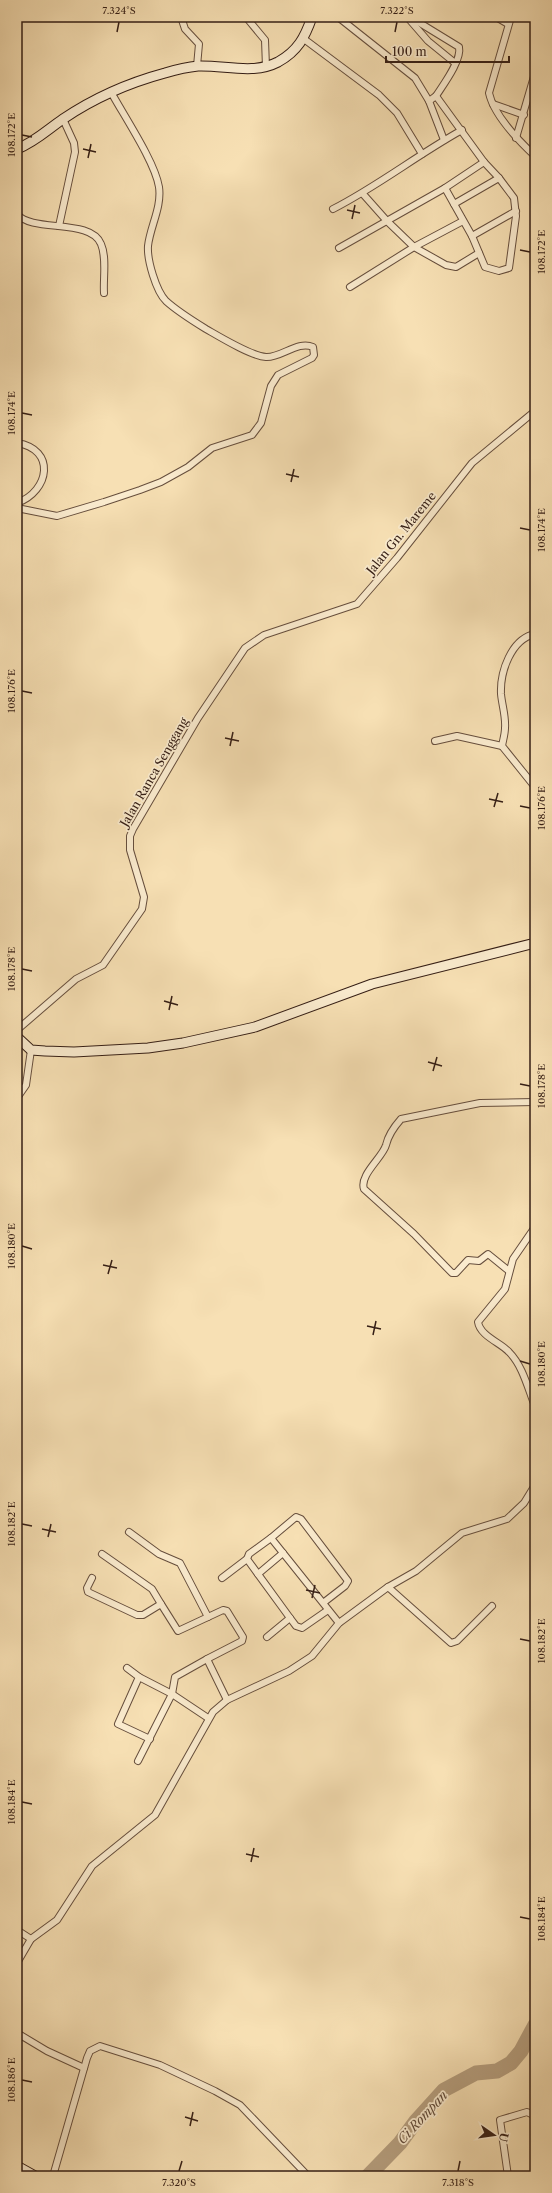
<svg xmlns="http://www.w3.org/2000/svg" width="552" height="2193" font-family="'Libre Caslon Text',serif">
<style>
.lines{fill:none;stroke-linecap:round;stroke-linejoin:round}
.river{stroke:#b59e7e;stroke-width:15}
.street-casing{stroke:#664e3d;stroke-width:8}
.secondary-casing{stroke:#351e15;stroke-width:11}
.street{stroke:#faebce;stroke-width:6}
.secondary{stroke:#faebce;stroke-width:9}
.ticks{fill:none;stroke:#351e15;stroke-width:1.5}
.labels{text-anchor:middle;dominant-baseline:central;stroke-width:3.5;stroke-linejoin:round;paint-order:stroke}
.street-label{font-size:12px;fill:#351e15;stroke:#faebce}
.water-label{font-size:13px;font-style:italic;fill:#624b3a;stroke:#faebce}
.neatline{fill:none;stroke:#351e15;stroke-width:1.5}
.ticks-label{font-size:10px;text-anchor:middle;fill:#351e15}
</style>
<rect width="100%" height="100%" fill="#f7e0b4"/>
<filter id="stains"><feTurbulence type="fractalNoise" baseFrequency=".005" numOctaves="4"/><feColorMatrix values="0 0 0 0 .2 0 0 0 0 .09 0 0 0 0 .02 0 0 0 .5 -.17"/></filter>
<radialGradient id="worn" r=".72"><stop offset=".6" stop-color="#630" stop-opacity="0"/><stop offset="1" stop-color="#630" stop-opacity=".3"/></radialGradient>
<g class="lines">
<path class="river" d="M368 2176 400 2143 416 2121 444 2090 476 2073 497 2071 511 2063 521 2051 535 2025"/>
<defs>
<g id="street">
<path d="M181 17 185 29 199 44 197 66"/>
<path d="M246 17 265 40 266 67"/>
<path d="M338 17 415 78 429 101 444 140"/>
<path d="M410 17 459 47C462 60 443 85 436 96"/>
<path d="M496 17 508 24"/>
<path d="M511 17 489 93C494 116 519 141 535 156"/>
<path d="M408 18 428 41 455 63"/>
<path d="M304 39 379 95 397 113 422 154"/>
<path d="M429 101 436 96 484 162 499 178 514 198 516 216 509 268 499 271 485 267 472 236 445 188"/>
<path d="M493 104 524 115"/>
<path d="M516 138 535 73"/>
<path d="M363 194 387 221 414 247 446 265 456 267 479 253"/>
<path d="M454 204 499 178"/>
<path d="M333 209C378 186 417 155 462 130"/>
<path d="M17 214C32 233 91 218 101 244 107 258 103 278 104 293"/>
<path d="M59 226 75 152 74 143 63 119"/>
<path d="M472 236 516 211"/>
<path d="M339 248 445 188 484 162"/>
<path d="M350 287 414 247 463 221"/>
<path d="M17 443C56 449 50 491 17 503"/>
<path d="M17 508 57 516 104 502 140 490 161 482 188 467 212 448 252 435 261 423 271 386 278 375 312 358 314 355 313 347C298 340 281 358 266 357 251 356 220 337 206 329 193 321 177 311 166 301 156 291 147 260 148 246 150 227 162 207 159 187 155 162 124 116 111 92"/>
<path d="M535 634C511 639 500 672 501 694 502 705 506 717 505 728 505 734 503 740 502 746L535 787"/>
<path d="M435 741 457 736 502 746"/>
<path d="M17 1030 76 979 103 965 142 909 144 897 130 850V836L133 829 198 718 245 648 264 635 357 604 397 558 472 463 535 411"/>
<path d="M17 1098 26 1085 31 1050"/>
<path d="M535 1227 513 1259 505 1289 478 1322C480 1336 501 1343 509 1352 523 1366 528 1389 535 1406"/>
<path d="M509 1271 488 1254 479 1261 468 1260 456 1273H452L414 1234 364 1189C359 1175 383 1157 386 1145 388 1136 394 1127 401 1119L480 1103 535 1102"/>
<path d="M129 1532 159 1554 180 1563 208 1617"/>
<path d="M271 1538 249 1554 247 1559 290 1618 296 1626 302 1628 328 1610"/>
<path d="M102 1554 152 1589 161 1604"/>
<path d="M258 1574 283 1553"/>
<path d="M92 1578 87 1588 88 1592 137 1615H143L161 1604 178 1631 223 1610 227 1611 243 1637 242 1641 207 1659 227 1700"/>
<path d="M222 1578 247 1559"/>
<path d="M388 1587 451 1643 457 1641 492 1606"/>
<path d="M323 1603 345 1586 348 1581 301 1519 296 1517 271 1538 339 1623"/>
<path d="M267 1637 290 1618"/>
<path d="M127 1668 139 1677 172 1694 208 1718"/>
<path d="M139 1677 118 1724 150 1739"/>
<path d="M138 1761 172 1694 175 1677 207 1659"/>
<path d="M17 1930 31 1939"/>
<path d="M17 1963 31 1939 57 1920 92 1866 155 1815 213 1712 227 1700 289 1671 312 1656 339 1623 388 1587 416 1571 462 1533 507 1519 524 1503 535 1485"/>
<path d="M17 2033 47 2051 84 2068"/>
<path d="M53 2176 87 2058 90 2051 100 2046 160 2065 215 2091 240 2105 308 2176"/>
<path d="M508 2176 500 2120 527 2112 535 2116"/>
</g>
<g id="secondary">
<path d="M17 149C35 142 47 130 63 119 94 98 128 83 165 73 175 70 187 67 198 66 225 65 253 75 278 62 298 51 305 37 312 17"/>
<path d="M17 1037 31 1050 45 1051 74 1052 148 1048 183 1043 255 1027 372 984 535 943"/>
<path d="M17 2166 35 2176"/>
</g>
</defs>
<use href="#street" class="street-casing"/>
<use href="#secondary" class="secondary-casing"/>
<use href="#street" class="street"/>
<use href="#secondary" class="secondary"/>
</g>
<path class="ticks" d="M117 32 119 22M395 32 397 22M22 135 32 137M83 149 96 152M88 158 91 144M347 210 360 213M352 219 355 205M520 250 530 252M22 413 32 415M286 474 299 477M291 482 294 469M520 528 530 530M22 691 32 693M225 738 239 741M230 746 233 732M489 799 503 802M520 806 530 808M494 807 498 793M22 969 32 971M164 1001 178 1005M169 1010 172 996M428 1062 442 1066M433 1071 437 1057M520 1084 530 1086M22 1246 32 1249M103 1265 117 1268M108 1274 112 1260M367 1326 381 1329M373 1335 376 1321M520 1361 530 1364M22 1524 32 1526M42 1529 56 1532M48 1537 51 1524M306 1590 320 1593M312 1598 315 1585M520 1639 530 1641M22 1802 32 1804M246 1854 259 1857M251 1862 254 1848M520 1917 530 1919M22 2080 32 2082M185 2117 198 2121M190 2126 193 2112M179 2171 182 2161M458 2171 460 2161"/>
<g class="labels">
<g class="street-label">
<text transform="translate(401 533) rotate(-51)">Jalan Gn. Mareme</text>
<text transform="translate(154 772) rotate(-60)">Jalan Ranca Senggang</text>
</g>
<g class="water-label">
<text transform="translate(422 2117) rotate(-47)">Ci Rompan</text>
</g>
</g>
<rect width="552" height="2193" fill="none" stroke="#f7e0b4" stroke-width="44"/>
<g transform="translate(494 2135) rotate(103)" stroke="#faebce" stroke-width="3" paint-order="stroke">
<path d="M0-3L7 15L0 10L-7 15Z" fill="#351e15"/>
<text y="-6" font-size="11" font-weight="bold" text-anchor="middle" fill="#351e15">U</text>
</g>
<path d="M386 56v6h123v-6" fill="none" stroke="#351e15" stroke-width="2"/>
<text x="392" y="56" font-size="12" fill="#351e15" stroke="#faebce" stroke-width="3" paint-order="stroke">100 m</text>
<rect x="22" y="22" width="508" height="2149" class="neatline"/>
<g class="ticks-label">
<text x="119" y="14">7.324°S</text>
<text x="397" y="14">7.322°S</text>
<text transform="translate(11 135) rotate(-90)" y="4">108.172°E</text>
<text transform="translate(541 252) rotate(-90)" y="4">108.172°E</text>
<text transform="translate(11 413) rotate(-90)" y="4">108.174°E</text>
<text transform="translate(541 530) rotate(-90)" y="4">108.174°E</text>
<text transform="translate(11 691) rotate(-90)" y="4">108.176°E</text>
<text transform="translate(541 808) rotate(-90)" y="4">108.176°E</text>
<text transform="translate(11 969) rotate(-90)" y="4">108.178°E</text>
<text transform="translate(541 1086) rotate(-90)" y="4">108.178°E</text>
<text transform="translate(11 1246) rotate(-90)" y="4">108.180°E</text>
<text transform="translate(541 1364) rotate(-90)" y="4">108.180°E</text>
<text transform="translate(11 1524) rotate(-90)" y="4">108.182°E</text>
<text transform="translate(541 1641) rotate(-90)" y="4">108.182°E</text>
<text transform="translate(11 1802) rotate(-90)" y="4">108.184°E</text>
<text transform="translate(541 1919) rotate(-90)" y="4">108.184°E</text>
<text transform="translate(11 2080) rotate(-90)" y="4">108.186°E</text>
<text x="179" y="2186">7.320°S</text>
<text x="458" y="2186">7.318°S</text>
</g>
<rect width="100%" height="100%" filter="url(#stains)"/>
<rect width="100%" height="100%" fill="url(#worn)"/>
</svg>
